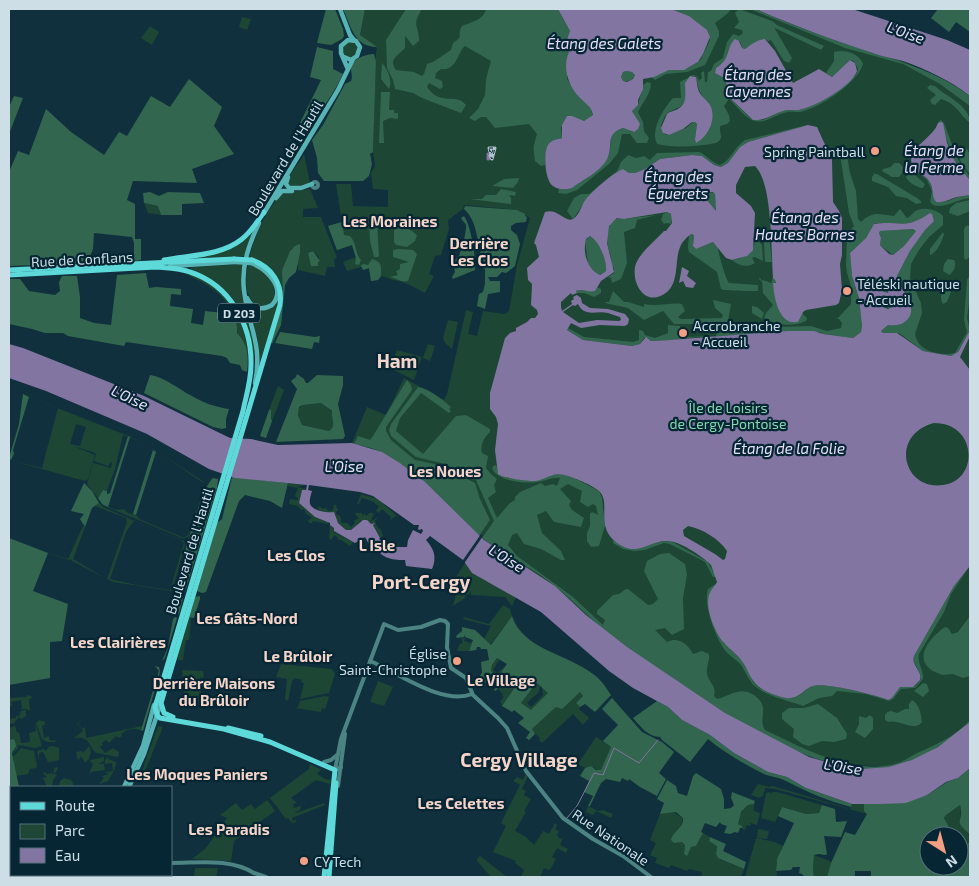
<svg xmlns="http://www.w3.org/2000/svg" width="979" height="886" font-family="'Exo 2',sans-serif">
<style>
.green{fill:#1d4634;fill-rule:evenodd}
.forest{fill:#32664e;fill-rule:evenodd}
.water{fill:#8275a1;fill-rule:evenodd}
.pier{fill:#11303e}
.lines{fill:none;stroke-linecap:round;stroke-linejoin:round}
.stream{stroke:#8275a1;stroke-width:1}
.canal{stroke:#8275a1;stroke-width:3}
.tertiary{stroke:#4c8383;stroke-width:4}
.secondary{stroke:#58b3b4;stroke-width:4.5}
.primary{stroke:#5ed9da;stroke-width:5}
.rail-casing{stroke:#b0c3cd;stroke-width:3}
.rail{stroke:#062634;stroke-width:1;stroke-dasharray:4;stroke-linecap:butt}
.secondary-bridge{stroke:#58b3b4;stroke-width:4.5}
.primary-bridge{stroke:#5ed9da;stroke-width:5}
.poi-dot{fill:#f39f83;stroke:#062634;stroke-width:2}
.labels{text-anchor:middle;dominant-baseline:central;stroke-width:4.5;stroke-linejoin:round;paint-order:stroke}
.shield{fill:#062634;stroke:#91a7b1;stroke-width:1}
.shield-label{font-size:12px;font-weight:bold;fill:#cddee7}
.poi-label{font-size:14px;fill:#cddee7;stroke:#062634;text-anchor:start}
.street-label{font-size:14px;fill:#cddee7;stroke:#062634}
.park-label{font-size:14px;fill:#85d7b0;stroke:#062634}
.water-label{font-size:15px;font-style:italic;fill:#e5defa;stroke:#062634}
.neighbourhood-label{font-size:15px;font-weight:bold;fill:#f5d4c9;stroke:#062634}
.district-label{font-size:19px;font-weight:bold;fill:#f5d4c9;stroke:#062634}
</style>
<rect width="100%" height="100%" fill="#11303e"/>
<g class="green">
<path d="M365 9H756L790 23 857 48 903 61 970 96V722L938 747 889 767 830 763 756 730 586 615 555 586 484 540 424 481 400 463 370 448 352 443 367 407 386 415 404 378 444 400 447 394 466 310 473 312 468 334 477 336 483 311 504 314 509 311 517 265 530 218 517 210 464 205 463 209 448 220 449 229 441 255 435 256 429 274 434 276 425 293C413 287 407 282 393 280 389 279 387 277 381 276L378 280 371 281 369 268 363 270 361 267 347 271 343 262 356 257 352 245 337 250 328 226 342 222 336 184H351L353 206 388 207V190L373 189 371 173 375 166 373 152 376 53 377 48 360 35Z"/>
<path d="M242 17 251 19 247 30 239 27Z"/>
<path d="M150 26 159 32 152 45 141 38Z"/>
<circle cx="350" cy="50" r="8"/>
<path d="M304 154 310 183 292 188 288 184C289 171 299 165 304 154Z"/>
<path d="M310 189 318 208 303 209V217H321L337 258 334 259 335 267H327L325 276 298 270V265H296L300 247 291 249 282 270V288L254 259 249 257 258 230 267 213 279 195 282 193ZM313 251 319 257 318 262 311 264 308 253Z"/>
<path d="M144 203 158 206 161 215 148 213Z"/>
<path d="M253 230 244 256 184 259 216 254Z"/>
<path d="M242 264V293L255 347 252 378C250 361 251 341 246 325 239 298 215 280 191 269V267Z"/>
<path d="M248 264C265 269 276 281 275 299L268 306H257C244 296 245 280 248 264Z"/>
<path d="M181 272C221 278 246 317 248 355 245 348 238 338 237 330 236 324 235 318 232 312 222 290 201 281 181 272Z"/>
<path d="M279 297V304L258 368V341L249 307 250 306C267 311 269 312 279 297Z"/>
<path d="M448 320 458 322 452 349 445 343 443 338Z"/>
<path d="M428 344 435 346 430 361 423 358Z"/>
<path d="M397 350 422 357 414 380 390 368Z"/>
<path d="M278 386 284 390 272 421 271 418V410H269Z"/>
<path d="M9 389 131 437 155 450 204 482 188 537 182 538 107 507 102 504 116 510 124 509 128 513 136 515 139 519 182 537H185L188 535 204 483C178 467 152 444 123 435L115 469 107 491 103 490 98 498 87 484 93 463 111 468 112 463 111 462 108 466 94 461 96 454 93 452 73 446 95 455 88 479 85 481 13 461 42 468 58 408ZM76 424 86 427 80 446 70 444Z"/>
<path d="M321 403 332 412C331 420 338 426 329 431L302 425 298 415 299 408 303 405Z"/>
<path d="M288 483 305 485 297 487 306 489V491L302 490 299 503 315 517 328 522V524L313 521 311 524 308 521 312 517 306 514 304 509 301 510 298 506 289 504 290 499 297 500 298 498 295 496 298 488 288 486Z"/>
<path d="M361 494 378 499 399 518 396 516 390 520 391 517 382 509 379 513 376 511 379 506 375 504 374 502 362 498 359 504H357Z"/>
<path d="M99 503 103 507 130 519 184 541 185 545 172 591 113 582 72 561 71 559 69 560 47 553 9 537 48 553 68 559 83 526 85 527 73 559 107 579 127 522 126 518 95 506ZM134 521 180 539 184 543 170 590 136 585 110 579 126 532Z"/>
<path d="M334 505H337L336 506 338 510 336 512V514L340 516 342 523H347L351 527 355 523 354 521 359 518 355 514 356 513H362L363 517 364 513 366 516 371 512 374 514 370 522 378 517 375 521 377 526 381 530 383 536 380 538 373 525 366 520 361 521 351 530H346L338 523 333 512 325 513 317 509 319 506 323 509 326 508 329 511 333 510Z"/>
<path d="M330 525 334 528V532L353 542 350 546 341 540H339L335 535 331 540 329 538Z"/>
<path d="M465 563 472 573 516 597 512 606 505 597 471 595V590L469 595 466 594 465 598 453 606 458 586 455 579Z"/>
<path d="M503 605 510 609 512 616 490 645 484 639 491 626 463 619 464 617 489 624Z"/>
<path d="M189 617H192L190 619 191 620 189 640H186L183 660H179L177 657Z"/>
<path d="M462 638H465L464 641 470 643 473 641 469 651H457L460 643 462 644Z"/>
<path d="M499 658 500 659 493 670 497 673 505 666 498 676 503 679 500 681H490L489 678 493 672 491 671C491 666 494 659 499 658Z"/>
<path d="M281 664 332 669 335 674 329 693 300 699 304 683 301 682 302 680 295 678 292 681 288 701 285 699 287 679 276 677Z"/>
<path d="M182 670 203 671 204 677 200 678 202 703H185Z"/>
<path d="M504 680 515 687 502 706 500 701 504 697 502 696 503 694 498 689Z"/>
<path d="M378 681 393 687 384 706 370 702Z"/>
<path d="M538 683 540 685 539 692 527 703 531 707 543 695 542 686 549 693 531 711 521 703Z"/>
<path d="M580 692 583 696 576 703 580 707 579 709 589 718 583 725 573 714 542 743 539 740 540 738 533 732 532 729 556 707Z"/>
<path d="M27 695 31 696 32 698 29 699 30 710 29 711 27 709H20L22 708 21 700 11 702 12 706H10V698L26 697Z"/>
<path d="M325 696 329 697 325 709 322 708 321 712 295 708 298 707 300 701Z"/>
<path d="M24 710H26V716L21 719 19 717 14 723 9 724V719L16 718V715L19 717 21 711Z"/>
<path d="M82 719 78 723 82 729 85 727 86 738 142 726 140 733V730C133 727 126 730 121 734L122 736 119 738 116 736 109 743 106 740 102 743 103 745 100 747 105 753 113 748 119 752 118 757 96 753C87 743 90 736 74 738L83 731 77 723Z"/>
<path d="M39 720 45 722V725L42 726 44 738 49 736V739L52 741 55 740 56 742H48L42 739 36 723Z"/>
<path d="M35 722 42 746 35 748 18 745V748L12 755 15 749 13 739 9 740V728L15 726 17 733 19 732 21 743 30 742 29 733 36 731Z"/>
<path d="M158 726 163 727 144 773 142 771Z"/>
<path d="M596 737 612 747 601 770 599 771 593 767 585 768 578 764Z"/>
<path d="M50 746H53L59 748V759L57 761 48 762 43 752 39 753V761L37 751 44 749 45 751Z"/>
<path d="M89 746 91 752 89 759 85 763 81 756 78 761 76 752 82 751 83 753Z"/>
<path d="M21 748 34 751 37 766 36 768 30 769 28 774 16 776 13 757Z"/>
<path d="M104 757V761L98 764H104L105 770 91 772 90 775V771L93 764 91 762 90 760Z"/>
<path d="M108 757V759L116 762C116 769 111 776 108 781L99 784 104 778 102 776 109 774 105 772 113 771 112 763 105 764V760Z"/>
<path d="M310 764 320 769 323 767 317 774 325 779 331 780 330 784 316 780 291 798 297 803 293 804 294 808 301 806 300 810 295 812 296 813 324 803 325 805 292 818 293 821 296 820V822L292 823 288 818 286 819 270 798 309 769Z"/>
<path d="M58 767C58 772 52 775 48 776L55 774 57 775 53 780 52 787H47L43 778 41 779 47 777 43 773 45 772 46 774 54 773V768Z"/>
<path d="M526 773 528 776 522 789 526 791 524 795 531 799 524 811 526 812 515 831 510 828 526 837 534 845 543 831 549 834 555 823 557 825 555 829 559 831 557 835 560 839 563 838 560 845 568 849 566 853 557 848 552 857 556 859 551 868 549 870 544 868 540 877H521L524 870 515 863 516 861 493 852 506 826 501 823 520 785 513 781 517 777 523 780Z"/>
<path d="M64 778 71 780 73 783V787H59L60 781Z"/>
<path d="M758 784 769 787 773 786 850 809 852 804H864V811L867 814 775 789 765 788 763 796 759 798 751 795Z"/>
<path d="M770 792 771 794 772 792H777L822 805 819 813 806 814 782 807 775 822 761 818 766 793Z"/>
<path d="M267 800 275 811 234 841 231 861 192 859 206 848 227 818 220 815 236 803 242 810 251 804 255 809Z"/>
<path d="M754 804V811L760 813 757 825 751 823 750 826 747 825 745 830 742 829V827L738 824 740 814 748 805Z"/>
<path d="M960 804C963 819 954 824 970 833V841C963 851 959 848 964 860L959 864V836H957L954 828 950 829 944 818 946 815Z"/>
<path d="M588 806 598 811 603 810 613 814 611 818 596 811 593 815 586 812Z"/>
<path d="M673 812 683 818 677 842H682L685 845 684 854 688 852 691 847 696 846 703 833 710 837 709 841 717 845 716 854 720 859 744 869 741 877H701L702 872 689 869 687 871 671 865 669 868 655 863 657 858 650 855 656 843 650 840 660 814Z"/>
<path d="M758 829 769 831 767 839 757 838Z"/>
<path d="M756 838 775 842 783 846 776 864 777 877H745Z"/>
<path d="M814 855 830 861 831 864 827 877H814L813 870Z"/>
<path d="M480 856 507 877H491L477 861V859Z"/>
<path d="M195 868H218L216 877H194Z"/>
</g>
<g class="forest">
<path d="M326 9H335L343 29 344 36 342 39 331 45 317 43Z"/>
<path d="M343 9H365L360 35 377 47C354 47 351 26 343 9Z"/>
<path d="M406 9H422C411 27 419 24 419 41L413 46 405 36V48C398 56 388 59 396 70L414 72 422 76 424 74 427 64 433 62 451 50 453 43C465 35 456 36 462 26 471 22 484 20 486 9H558L570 31 566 42 570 50 568 54 567 79 578 96 590 107 593 116 584 121 561 127 562 138C548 143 545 149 545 165L541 166 535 161C533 146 533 148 537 134L529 124 495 128 486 117H481L475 121 469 118 478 109 485 95 486 79 491 61 465 46C457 53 457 71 441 69L436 73 435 78 442 81 443 87 440 89 429 83 427 87C441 107 456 92 466 105L461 113 422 98 413 93 395 89 393 80 387 68 386 40Z"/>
<path d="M671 9H731L727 14 715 23 719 31V36L705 65 687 72 666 74 655 80 651 77 669 70H675L688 68 698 62 701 59 710 40 708 32 689 16Z"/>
<path d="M739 9 772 21 777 25 824 46 821 50 775 28V29L792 58 789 63 784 61 771 40 768 41 765 39H762L745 49 742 48 740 41 729 49C729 58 724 63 716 68L715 73 724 78 731 99 750 118 762 120 785 110H801L817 103 856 75 858 69 854 61 850 60 832 77 826 73 834 61V52C844 49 859 53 863 64 858 83 818 109 800 112 795 112 789 111 784 113 775 115 765 124 755 121 745 119 736 105 729 99L724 106 729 115 730 121 727 124 720 126C719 134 725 138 716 143 696 147 676 148 657 144 650 130 663 109 673 98H681L680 82 693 75 697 76 699 81 702 78 701 73 704 71 705 82H707L708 72 711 71 714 64 723 58 727 42 733 34 739 36 743 33 742 30 734 28 739 22 735 13ZM692 76H696C698 81 697 87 700 92 707 105 713 106 712 122L695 139 697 124 694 121 686 128 668 135 664 134 661 126C663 121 664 115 669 112 675 108 681 109 685 101 689 91 680 83 692 76Z"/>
<path d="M750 9H756C789 24 824 37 859 48 898 61 937 71 970 96V106L940 84 903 64 845 48Z"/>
<path d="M938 9 970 10V32L956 22 949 32 931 18Z"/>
<path d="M317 47 333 51V69L343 74C333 96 317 115 305 136L298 127 321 80 310 77Z"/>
<path d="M374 54 376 61 373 152 370 154 372 164 369 176 363 181H324L318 173 317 158 312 140 323 125 345 84 351 81C353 76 351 73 351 68 352 59 366 54 374 54Z"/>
<path d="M382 63C387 68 393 81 389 89L381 79Z"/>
<path d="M626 71 632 72 635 75C633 80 628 82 623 81L621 77 623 72Z"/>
<path d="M189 79 222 107 214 126 234 154 192 169 197 183 133 181 127 200 135 204V239H141V260L134 261V243L132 237 94 233 93 249 90 256V263L9 266V172L18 151 29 155 46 109 71 132 104 155 119 132 127 136 151 96 170 107Z"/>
<path d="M647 82 651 83C651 94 642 103 638 112L643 122 644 131 649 138 647 143H637L630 134H622L618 153 609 164 577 190 566 194 558 193 559 189C564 189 567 190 571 188 581 184 603 166 608 157 614 145 604 135 623 128L633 132 638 121 632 111 638 105 643 85Z"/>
<path d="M930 85 935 86C946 97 970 105 970 123 959 114 957 104 941 99L935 105 932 104 930 100 936 95 927 88Z"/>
<path d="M381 92H390L389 110H394V113H398V119L390 118 383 121 384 143H379Z"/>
<path d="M14 96 23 98 9 134V107Z"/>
<path d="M941 120 944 123 957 158 970 177V180C966 174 959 169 955 162 949 149 946 134 938 122Z"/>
<path d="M807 125H808L748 142 740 147 728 163 721 167 714 165 702 156 692 155 660 159 645 169 635 173H629L623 169 583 204 574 218 573 219 567 211 574 198 581 194H589L617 171 621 162 628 155 636 158 644 156 650 160 657 153 699 152C707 155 712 163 720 165 731 160 734 147 745 140Z"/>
<path d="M966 148 970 154V174C964 167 957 159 959 150Z"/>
<path d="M843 149 847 156 850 173 856 191 858 219 861 222C873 211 878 214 894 216L900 209 907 218C912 216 913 211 918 210 926 207 937 210 943 216V225L929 237 919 250 911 264 910 278 921 303 922 313 915 334C918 352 940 356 955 353L967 332 964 320 967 280 970 274V294L967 318 970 330 956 355 951 356 923 351 899 333H883L881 331 888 325H898L906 321 908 299 897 276 910 251 925 230 934 221 931 213 917 221 905 224 875 223 866 238 850 253 852 276 859 298 862 326 861 332 853 338 823 334 820 332 698 337 653 342 647 338H644L640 344 632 346 583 340 567 330 568 328 584 337 633 342 639 340V330L643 331 645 335 655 338 668 333V325L680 326V337L716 336 717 333 726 332 736 327C748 332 765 336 776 327L811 326 827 331 841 328 842 323 839 319H837L851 304V286L847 273 846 265 847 234 854 226 849 213 840 154Z"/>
<path d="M894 163H899L903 167 902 173 899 177H892L882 171 883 169 891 167Z"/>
<path d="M914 167 930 182 936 202 948 201 958 197 970 195V198C957 199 945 209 933 205L930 202 932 191 927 180 912 168Z"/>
<path d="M908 173H913L925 184 923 188C917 188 908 182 906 177Z"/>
<path d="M874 174H877L917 198 921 201V203L916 204 907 198 896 196 888 187 872 181V177Z"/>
<path d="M519 178 518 182 513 188 492 186 504 179Z"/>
<path d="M501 189 516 192 515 196 509 195 511 198V204L470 199H482L486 195H496Z"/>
<path d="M150 192 159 196 168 192 200 193 204 203 182 204V215H161L158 206 144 203 143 193Z"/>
<path d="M709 192 715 193 716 211 707 200 706 195Z"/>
<path d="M970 200V211L958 216 949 213 950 208 956 203Z"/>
<path d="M465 206 517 210 525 214V216L527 217 526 222 516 223 511 226V230L517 235 520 244 515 266 506 273 502 272 497 277H488L490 281H500V292L488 294 485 309 477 306 479 294 483 292 485 284V269L482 268V264L485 262 481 259 480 253 482 249C474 234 478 223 464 209Z"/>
<path d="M667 212 672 215 671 224 667 223 664 224 661 220 663 214Z"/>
<path d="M656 215 637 220 635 228 624 232 627 263 621 279 612 283 611 278 608 277 614 273V268C610 264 612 262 611 257 607 243 605 238 610 224L618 218 624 219Z"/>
<path d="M464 216C471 225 476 258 475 270L453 279 452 277 455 272 454 267 458 266 457 264 449 263V261L458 258C461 253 467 230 466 225 465 222 462 221 461 218Z"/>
<path d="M342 222 344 235 350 236C357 243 355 254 361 260L359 265 355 264 356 258 352 245 337 250 328 226Z"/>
<path d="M369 223H377L379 256 378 257H374L370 241Z"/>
<path d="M404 225 417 235 415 241 407 247 396 245 394 242V226Z"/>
<path d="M968 225 970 228V256L966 260 964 258V230L965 227Z"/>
<path d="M768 227 772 262H765L764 243 767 240Z"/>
<path d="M913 229 916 231 904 246 893 255 880 245 881 238 879 233 880 231Z"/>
<path d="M943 232 944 234C942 241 937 253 930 255V249Z"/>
<path d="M691 234 694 235 693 246 696 249 713 242 718 248C718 252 726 280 729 283L758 285V291C751 291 726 291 721 289L717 272 689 252 688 248 689 235Z"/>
<path d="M590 236C600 241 607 260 606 271L599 275 592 271 588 264 585 241Z"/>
<path d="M755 241H758L762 245 763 261 755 257 752 258 755 263C747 268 739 266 732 260 744 259 753 253 755 241Z"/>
<path d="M300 244V253L296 272 289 278 285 285 281 325 272 344 271 342 283 303 282 270 290 251 295 246Z"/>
<path d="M398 249 413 250 417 254 408 281C402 283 396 278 390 277L398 275 396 271 400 269V264L409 262 393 257V250Z"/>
<path d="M313 251 320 261 318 262V266H311L308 253Z"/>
<path d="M372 259C383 262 381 267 381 276L378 280 371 281 369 268 363 270 361 266 363 264 368 265Z"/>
<path d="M948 259 954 260C957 265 954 272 949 275L943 271 944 264Z"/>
<path d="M146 273 149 288 156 287 181 289V295L171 294 170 306 193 309 191 323 203 325 205 311 233 314 237 326V333C248 344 249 356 247 372L242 370 240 365 230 363 227 358 222 356 126 342 124 346 68 336 63 333H45L32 329 9 324V279H20L29 291 55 295 60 291 59 282 62 276H77L80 297V318L94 323 111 325 117 275Z"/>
<path d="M773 277 775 280 779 310 790 321 798 322 802 313 807 318 806 321C792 327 777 326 764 318L766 313 773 305 763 293 762 282 759 279 760 278 762 281 763 280 771 283Z"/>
<path d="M876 278 887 286 888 293 882 292 873 281Z"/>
<path d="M946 284 950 286 951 292 947 302 943 304C939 299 941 288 946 284Z"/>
<path d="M597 287 601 289V293L594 297 584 293H577L576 291 583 289 595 291Z"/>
<path d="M613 291 624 302H628L644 307V304C658 307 671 302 682 304L685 311 678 317 681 319 722 318 723 315 715 308 713 300 731 304 728 321 725 324H674L663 311 644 320 628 308 605 303 606 302H609Z"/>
<path d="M882 295 892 299 895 305 890 308 883 307 880 298Z"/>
<path d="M752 306 757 307 764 313 762 319 752 313Z"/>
<path d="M280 332 315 337 320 336 319 343 314 342 312 349 275 343Z"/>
<path d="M297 374 304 379 306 383H308L317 375 343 376V385L338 404 345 436 343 439 276 442 297 389 291 381 296 377ZM321 403 332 411C331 419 337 426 329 431L302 425 298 415 299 407 303 405Z"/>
<path d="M150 375C165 377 178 389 192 396 204 403 215 407 229 409L226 419V428L222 429 213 427 144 393Z"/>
<path d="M407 380 411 385 412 390 386 427V431L391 440 415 460 440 465 475 483 480 499 490 520 479 536C447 508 422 473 383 453 374 448 364 446 354 444L358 436 370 440 373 436Z"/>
<path d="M418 387C429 389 442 399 451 407L449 409 451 411 449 413 421 393 400 418 396 431 423 454 456 416 466 415 490 429V432C484 437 480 445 482 453L488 456 486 468 491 474 497 479 494 485 496 492 488 498 497 518 510 503 515 500V497L520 492 541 483 545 486 553 484 557 486 560 478C552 477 546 481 537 482 526 484 494 481 492 467L496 465 500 475 508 478 534 481 551 475 561 474 574 478 599 491 602 498 605 526 599 546 591 547 587 541V533L590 526V514L592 512 598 515 596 506 593 504 588 507 580 502 582 491 568 484 560 489 571 501 569 505 572 510 584 518 581 527 554 522 546 511 537 515 542 533 561 551 565 560H561L541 549 524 544 517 533 512 535 508 545 517 556 573 597 603 625 605 620 597 614V611L613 595 619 594 626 589H628L648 605 653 604 658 599 644 571 647 561 660 554 669 553 685 564 687 575 683 598 684 629 672 635 665 628 655 630 667 642C678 636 688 644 693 654L702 651 709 654C710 661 706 666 707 674 709 683 717 686 714 696L717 699C731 696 739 686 754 695 758 698 762 702 763 707 764 716 760 722 765 730 803 748 855 777 898 763 904 761 909 757 915 754 937 744 953 738 970 720V722C945 744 913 767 878 769 810 772 727 716 673 679 654 665 633 653 614 638 593 622 575 602 555 586 532 567 505 556 482 538L494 521 476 480 445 464 416 457 391 436 389 430 391 424Z"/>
<path d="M23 394 29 397 13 450 14 454 11 460 9 458 19 424Z"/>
<path d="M269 410H271V418L272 421 266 438 260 436Z"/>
<path d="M128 436 130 437 108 507 102 504 98 498 103 490 107 491V494L110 493Z"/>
<path d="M153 450 156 452 136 515 133 514Z"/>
<path d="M232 477 288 483 282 508 270 501 245 495 239 501 206 592 202 593 197 591 217 523 222 519Z"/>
<path d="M213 478 218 479 217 488 186 589 184 592 176 590V587C182 565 199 490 213 478Z"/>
<path d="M84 483 92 491 99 503 92 508 85 527 80 519 84 514 71 511Z"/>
<path d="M9 538 48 553 33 591 68 604 62 641 50 642V678L9 685Z"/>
<path d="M613 540 623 546 639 548 657 542 671 541 708 562 716 577H713L705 562 670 544 664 543 645 550 634 551 623 549 613 543Z"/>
<path d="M967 570 951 594 944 612 919 654C917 664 924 670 923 679L915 688 901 689 893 699 889 701 866 694 837 691 832 696 819 698 803 706C787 700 770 698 756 687 749 682 746 672 741 665 736 659 728 655 724 649 715 636 703 604 708 589L717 583C702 598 711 627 723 642 728 649 736 653 742 661 747 668 750 678 755 684 762 691 777 696 787 698 799 700 804 689 813 686 825 682 875 695 888 700L892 698 900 687 915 686 921 679C921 670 912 665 914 656L954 586Z"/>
<path d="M175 592 181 595 183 598 179 614 174 612Z"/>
<path d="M200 596V599L194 618 189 617 195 597Z"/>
<path d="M512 616C523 650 568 654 593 674 601 679 606 688 611 695L595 712 585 704 580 707 576 703 583 696 580 692 562 709 556 707 532 729 535 734 529 740 526 738 530 732 518 723 524 718 514 710 512 712 502 706 515 687 504 680 496 691 494 690 496 687 495 685 489 686 482 679 480 675 482 673 481 662 489 660 487 649H481L480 647H477L476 650 469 651 473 640 465 637V635L464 637 457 638 456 636 462 631V627L475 630 491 645ZM497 658 507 664 498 676 502 679 500 681H490L489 678 493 672 491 671 492 665ZM537 683 548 693 531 710 521 703Z"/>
<path d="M970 616V676L963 678 953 674 943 675C910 665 925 641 945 627L948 628 952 634 958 632Z"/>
<path d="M175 617 177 618 165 658 162 661 168 647 173 619Z"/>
<path d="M155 666 159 667 160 672 143 731 141 730 159 671Z"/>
<path d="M923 683 927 684 929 691 923 697 914 691Z"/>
<path d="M612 698 642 732 662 742 674 752 659 773 666 779 657 796 640 787 629 779 628 781 622 778 620 782 606 779 601 783 590 806H588L593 796 584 792 589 781 580 776 585 768 591 766 596 770H601L611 747 603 741 618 725 602 709Z"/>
<path d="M912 700C920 705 921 715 922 722L919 725C908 729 899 719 888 722L885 720V715C889 709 892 711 897 713L905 709H909V704Z"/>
<path d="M657 701 668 707 682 720 710 735 734 753 768 772 787 777 806 788 852 804 851 807C828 801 807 792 786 781 779 777 771 777 764 774 744 764 725 753 708 739L690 762 662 740 660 737C648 737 641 727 633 718Z"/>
<path d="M818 704 837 718 847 734 846 739 834 742 822 741 809 746 802 744 793 737 794 729 782 719V713L789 708H804Z"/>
<path d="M859 716 866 718 870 715 873 718V729L865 738 855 732 859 724Z"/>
<path d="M13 739 15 741 16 746 12 753 19 787H11V799L9 798V740Z"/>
<path d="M970 768V834C951 819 965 823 960 805L946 815 944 818 950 829H955L957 836H929V866H959V864L964 860 961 852 970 841V877H871V871H855V877H827L831 863 845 832 855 835 867 814 864 811V804H881L927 795 947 782 958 778Z"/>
<path d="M696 773 721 789 724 799V809L731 808 734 805 731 798 732 792 755 801 754 804 748 805 741 812 738 824 742 826V828H740L738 833 735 832 730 834 724 833 727 826 721 824 720 822 716 827 705 823 701 832 703 833 696 846 691 847 687 856 684 854 685 845 682 842 674 843 671 840C673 831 684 828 683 818L676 812 660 814 664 803 657 799 667 780 676 786 678 793 687 796 693 776Z"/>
<path d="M822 805 835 809 836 822 847 821 841 837 824 836 827 854 825 855 819 854 814 855 813 870 814 877H805L802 874 799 873 800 867H793L791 870 776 871 777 859 794 823 778 816 782 807 806 814 819 813Z"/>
<path d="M710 837 726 844 723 851 746 862 744 869 718 858 716 854 717 846 709 841Z"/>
</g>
<g class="water">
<path d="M558 9H671L689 16 707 30 710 37 703 54 698 62 684 70H669L654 77 643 79V89L638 100V105L632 111 640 124 638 129 634 132 623 128C603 135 615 147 606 161 599 172 583 180 572 188 566 190 558 190 553 186 545 181 543 153 548 145 552 139 557 140 562 138V125L567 116H572L584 121 593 115C591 105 585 104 579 97 567 84 562 65 570 50L566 42 570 31ZM626 71 632 72 635 75 633 79 627 82 623 81 621 77 623 72Z"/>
<path d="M756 9H852L947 40 970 50V96C951 81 926 69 903 61 892 58 880 56 870 52 831 39 792 25 756 9Z"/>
<path d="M735 39 739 41 742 48 745 49C751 45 758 39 765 39L775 51 793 83 819 69 832 77 850 60 855 63 857 71C852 86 815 107 799 110 794 111 789 109 783 111 773 114 765 121 753 120L730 98 728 88 724 78 715 73 716 68C732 58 725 49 735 39Z"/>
<path d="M690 76 696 77C697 81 697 86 698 89 700 96 707 100 710 105 717 118 709 136 696 143L695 139 697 124 695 122H692L683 129 669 135 663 133 661 128 667 114C670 111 674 111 678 109 688 103 685 93 685 83Z"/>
<path d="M941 122 943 123 947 143 956 164 970 180V195C966 196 961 196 957 197 949 199 945 203 936 202 931 196 934 187 929 181 924 174 915 171 912 164 906 149 934 137 938 123Z"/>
<path d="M808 125 817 127 832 160 833 202 839 211 842 218V255L840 264 842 290 839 303 836 305 806 310 803 312 798 322C778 326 774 296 773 283H776L775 280 773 278C771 252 773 183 755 166L745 167 736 185V193L751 206 755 213 753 250 747 256 732 260 726 258 713 242 696 249 693 246 694 235 691 234C688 236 682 242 681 245 674 258 680 281 667 292 647 308 632 286 635 267 637 255 656 240 664 231H666L672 223 671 214 667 212 624 219 617 218 609 226 607 243 614 272 601 281 595 291C588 293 584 288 576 291L577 293 572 295 571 293 561 302V307L562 311 572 304 571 301 574 299 573 297 577 295 581 298 582 303 590 308 608 309 625 314 629 319 628 324 625 326 600 325 581 328 571 323 567 330 583 340 632 346 640 344 646 337 651 341H656L788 331H814L823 334 853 338 861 332 862 326 859 298 852 276 850 253 866 238 874 224C899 220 904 231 930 213L932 214 934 221 925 230 910 251 897 276C899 289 920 306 907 320 902 325 895 326 888 325L881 331 883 333H897L923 351 951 356 958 352 970 330V336L960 357 970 370V566L954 586 914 656C911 666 923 671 920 680L913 687H900L892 698 888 700C876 695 824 682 813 686 803 689 799 700 786 698 777 696 761 691 755 683 749 677 747 667 741 660 737 654 730 650 725 644 715 634 705 609 709 595 711 589 715 586 717 582L711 565 708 562C698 554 681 542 668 541 649 540 638 558 617 543 594 526 612 503 599 491 592 485 573 477 564 475 551 472 546 480 535 481 528 481 502 478 498 474L495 450 498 424 496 417 490 409V393L505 338 510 333 516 331V328L527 322 531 318H535L538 314 537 310 531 305 532 284 528 280 527 268 539 257 536 245 534 243 545 212C558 208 565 223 573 219 580 215 581 205 586 199 596 188 610 175 623 169L629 173H635L645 169 660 159 692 155 702 156 714 165 721 167 728 163 740 147 748 142ZM709 192H713L715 194 716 211 707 200 706 194ZM913 229 916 231 904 246 893 255 889 254 880 245 881 238 879 233 880 231ZM590 236C599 241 607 260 606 271L600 275C588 270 582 253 586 239ZM875 278C882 280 890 285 888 293L881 291 874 283ZM883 295 892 299 895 304 894 306 888 309 883 307 880 298ZM578 304C585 318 596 310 608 313 612 314 615 316 620 317L621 320 619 321 597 320 579 323 563 312 573 305 575 306ZM934 423C978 423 979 481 943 485 903 491 889 435 934 423ZM688 526C703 529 719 539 727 551L725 559 723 560 715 554 684 536 683 530Z"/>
<path d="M682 267 689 271 687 276 696 283 693 288 686 287 683 281 679 283Z"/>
<path d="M9 344 23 348 144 396 230 438 251 439 278 445 352 443 382 452 400 463 424 481 484 540 555 586 586 615 627 647 725 713 809 757 830 763 862 769 889 767 912 760 938 747 970 722V768L958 778 946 782 927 795 906 803 881 804H852L806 788 787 777 768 772 734 753 710 735 682 720 668 707 633 688 609 671 541 612 472 573 463 560 430 536 426 540C434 549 437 557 432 569L406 566 405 560C390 560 382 558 373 545L370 546 365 537 355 543 334 531V528L330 525V523L315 517 299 503 302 490H306L307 485 235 478 209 469 147 434 46 391 9 378ZM309 485 360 492 373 496 414 525H419L418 529 419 530 422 529 423 531 421 534 413 530 408 540 407 547H390L379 539 380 538 373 525 375 523 371 524 367 520H363L351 530H346L338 523 334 512C327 513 313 511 310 504 309 501 311 494 312 491L308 490Z"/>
</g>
<path class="pier" d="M481 534 483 536 463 565 461 563Z"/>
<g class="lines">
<path class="stream" d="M567 818 577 806 594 773 603 775 614 748 639 763 658 740"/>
<path class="canal" d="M488 154 491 156 493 154 492 158 488 159Z"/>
<g class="tertiary">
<circle cx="315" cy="185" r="3"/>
<path d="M370 661C397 672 442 706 472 694"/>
<path d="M324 762 331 760 337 755"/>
<path d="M341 767 335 770 341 739 384 624 398 630 421 627 440 620 445 621 448 624 447 647 451 668 466 678 473 695 498 718 507 728 526 771 563 818 593 839 623 856 651 877"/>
<path d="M338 786 345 734"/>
<path d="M9 842 11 839"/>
<path d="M171 863C199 863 230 858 254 873"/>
<path d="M254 873 266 877"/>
</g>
<g class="secondary">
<path d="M340 9 350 35 354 40"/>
<path d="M344 57 351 60 357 56 360 47 356 41 348 40 341 46V53L347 67"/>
<path d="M288 177 286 184 289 188H301L312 184"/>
<path d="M276 198 282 191H292"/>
<path d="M264 213 338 90 353 59"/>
<path d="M170 266 235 262"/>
<path d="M247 298C252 309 262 311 272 305 287 289 267 269 251 263"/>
<path d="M255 383C263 343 248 327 244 290 241 266 249 244 259 223"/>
<path d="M124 787 143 746 154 705"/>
<path d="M129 787 144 754 161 703"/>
<path d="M65 877 67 875"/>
<path d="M70 877 72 875"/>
</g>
<g class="primary">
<path d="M164 260C190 255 221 256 242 239 251 232 257 222 264 212"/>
<path d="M9 270 234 259"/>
<path d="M9 275 156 267C167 268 179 268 190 272 230 285 252 325 251 365 251 381 246 396 243 411L155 707 157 715 160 718 224 729 270 742 335 770 324 877"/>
<path d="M173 717 164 713 161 703 280 305C283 284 272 267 252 260"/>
<path d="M228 728 261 736"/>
<path d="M329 877 336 783"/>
</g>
<defs>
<path id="rail" d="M489 148H495L492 159 490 156 493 150 491 149 490 152Z"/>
</defs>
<use href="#rail" class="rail-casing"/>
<use href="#rail" class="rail"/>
<path class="secondary-bridge" d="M235 262 251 263"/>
<path class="primary-bridge" d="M234 259 252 260"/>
</g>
<g class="poi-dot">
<circle cx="875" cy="151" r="5"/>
<circle cx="847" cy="291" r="5"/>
<circle cx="683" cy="333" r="5"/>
<circle cx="457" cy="661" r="5"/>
<circle cx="304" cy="861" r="5"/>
</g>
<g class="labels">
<rect class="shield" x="218" y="303.5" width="42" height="19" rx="4"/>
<g class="shield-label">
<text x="239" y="313">D 203</text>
</g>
<g class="poi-label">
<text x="865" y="151" text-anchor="end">Spring Paintball</text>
<text x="857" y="283">Téléski nautique<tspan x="857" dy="16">- Accueil</tspan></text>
<text x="693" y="325">Accrobranche<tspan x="693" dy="16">- Accueil</tspan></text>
<text x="447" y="653" text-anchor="end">Église<tspan x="447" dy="16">Saint-Christophe</tspan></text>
<text x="314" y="861">CY Tech</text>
</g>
<g class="street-label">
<text transform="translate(285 158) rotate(-59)">Boulevard de l'Hautil</text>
<text transform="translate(82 259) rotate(-3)">Rue de Conflans</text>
<text transform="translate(189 551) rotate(-73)">Boulevard de l'Hautil</text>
<text transform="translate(611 837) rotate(34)">Rue Nationale</text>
</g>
<g class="park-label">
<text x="728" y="407">Île de Loisirs<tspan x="728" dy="16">de Cergy-Pontoise</tspan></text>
</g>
<g class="water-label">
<text transform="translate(906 32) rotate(20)">L'Oise</text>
<text x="604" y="43">Étang des Galets</text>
<text x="758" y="74">Étang des<tspan x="758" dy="17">Cayennes</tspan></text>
<text x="934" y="150">Étang de<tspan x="934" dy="17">la Ferme</tspan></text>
<text x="678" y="176">Étang des<tspan x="678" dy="17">Éguerets</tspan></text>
<text x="805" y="217">Étang des<tspan x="805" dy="17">Hautes Bornes</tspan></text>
<text transform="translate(130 397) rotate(25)">L'Oise</text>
<text x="789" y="448">Étang de la Folie</text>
<text x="344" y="466">L’Oise</text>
<text transform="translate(507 558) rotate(32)">L'Oise</text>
<text transform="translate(843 766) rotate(9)">L'Oise</text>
</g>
<g class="neighbourhood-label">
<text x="390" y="221">Les Moraines</text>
<text x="479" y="243">Derrière<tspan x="479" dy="17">Les Clos</tspan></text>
<text x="445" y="471">Les Noues</text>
<text x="377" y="545">L Isle</text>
<text x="296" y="555">Les Clos</text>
<text x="247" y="618">Les Gâts-Nord</text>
<text x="118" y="642">Les Clairières</text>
<text x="298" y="656">Le Brûloir</text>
<text x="501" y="680">Le Village</text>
<text x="214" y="683">Derrière Maisons<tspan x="214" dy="17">du Brûloir</tspan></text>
<text x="197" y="774">Les Moques Paniers</text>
<text x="461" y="803">Les Celettes</text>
<text x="229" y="829">Les Paradis</text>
</g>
<g class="district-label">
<text x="397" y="360">Ham</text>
<text x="421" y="581">Port-Cergy</text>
<text x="519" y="759">Cergy Village</text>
</g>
</g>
<rect width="979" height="886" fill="none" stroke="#cddee7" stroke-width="20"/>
<rect x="10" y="786" width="162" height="90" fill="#062634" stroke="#56707c"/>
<rect x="20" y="802" width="25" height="8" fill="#5ed9da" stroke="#56707c"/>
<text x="55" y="811" font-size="15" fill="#cddee7">Route</text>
<rect x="20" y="824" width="25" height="15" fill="#1d4634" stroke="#56707c"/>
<text x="55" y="836" font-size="15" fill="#cddee7">Parc</text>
<rect x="20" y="848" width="25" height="15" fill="#8275a1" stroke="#56707c"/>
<text x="55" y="861" font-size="15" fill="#cddee7">Eau</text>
<g transform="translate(944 851) rotate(144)"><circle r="24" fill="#062634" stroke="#56707c"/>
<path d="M0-4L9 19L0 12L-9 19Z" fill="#f39f83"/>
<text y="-8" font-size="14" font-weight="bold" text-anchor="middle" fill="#cddee7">N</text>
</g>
</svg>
